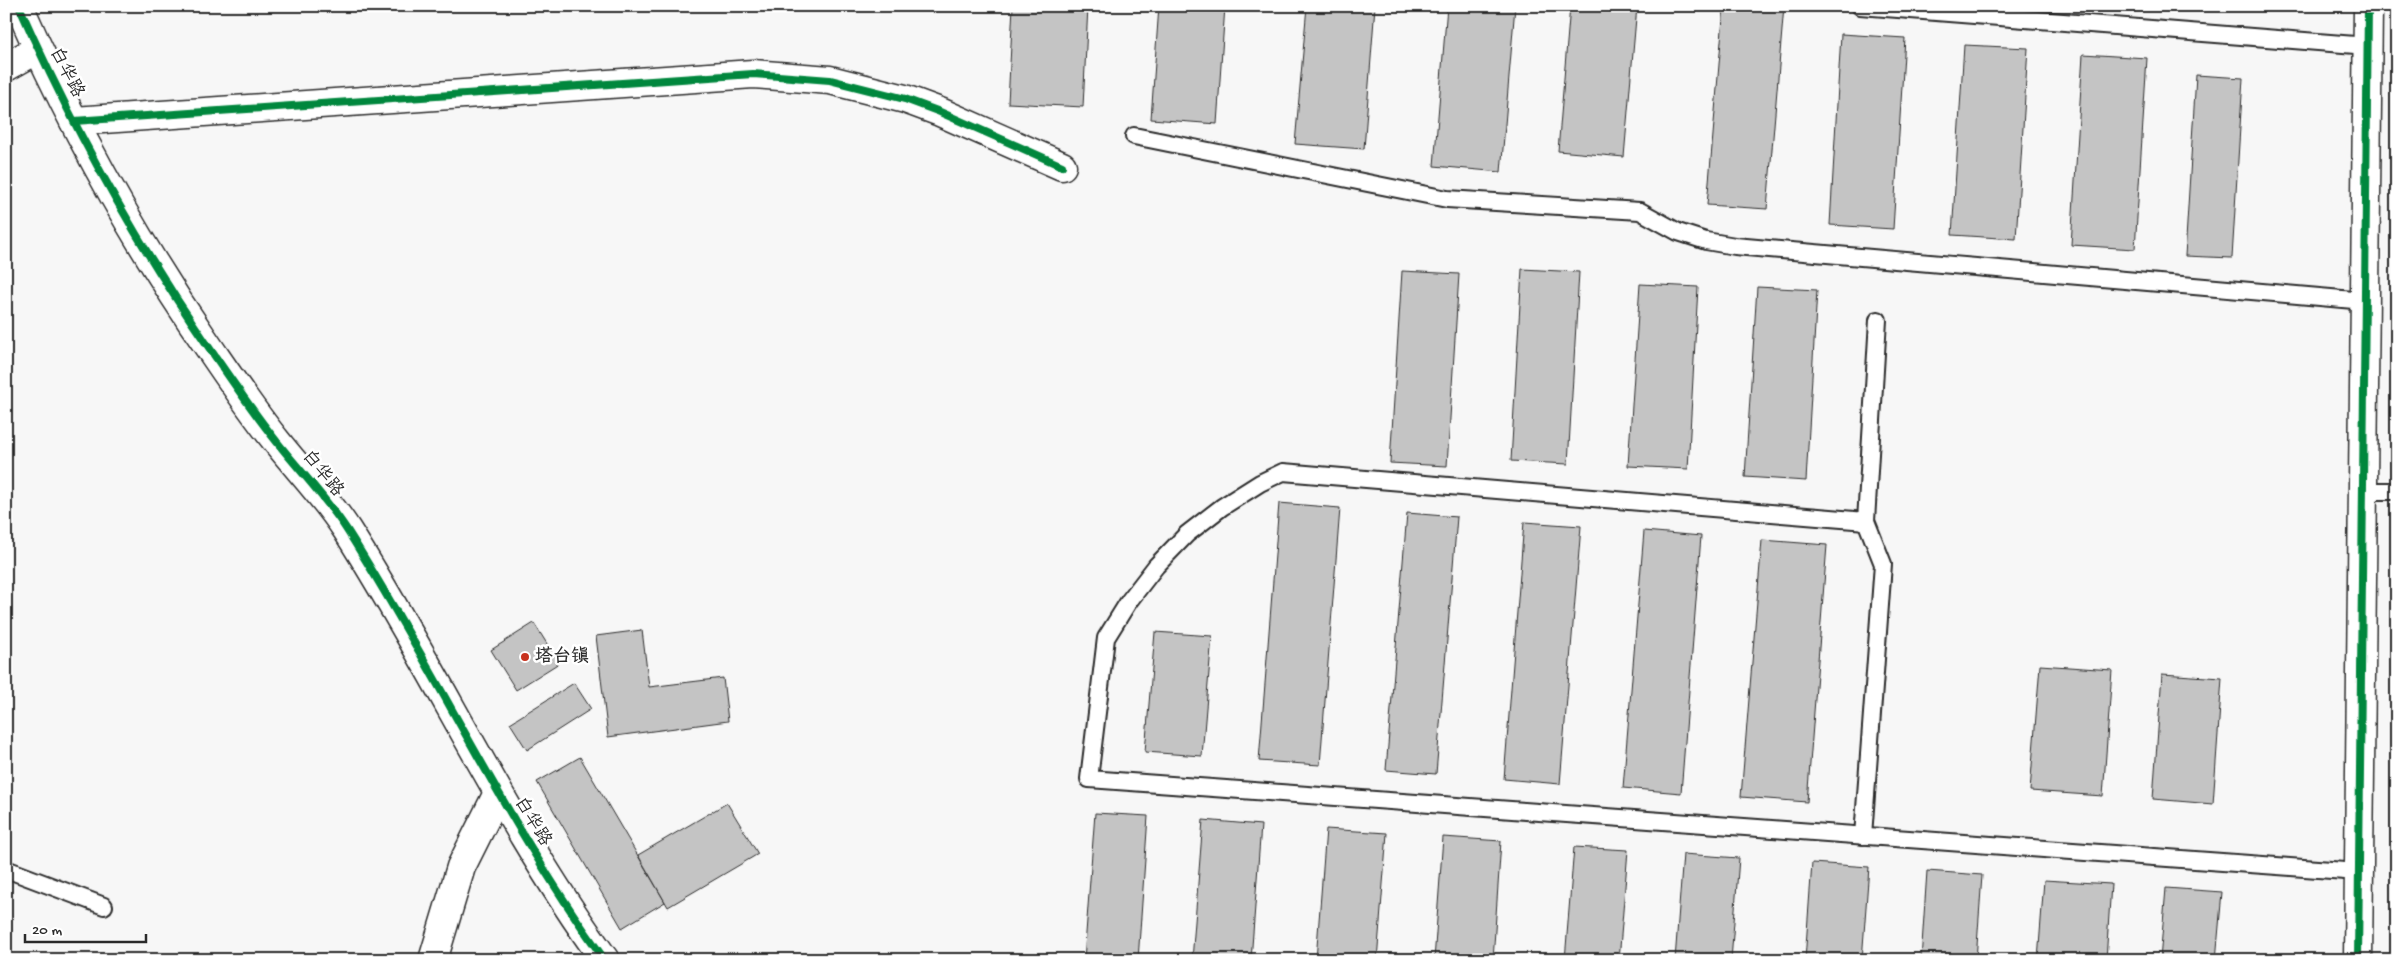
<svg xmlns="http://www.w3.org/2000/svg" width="2403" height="966" font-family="'Gochi Hand','LXGW WenKai TC',sans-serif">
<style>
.building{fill:#c4c4c4;stroke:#2b2b2b}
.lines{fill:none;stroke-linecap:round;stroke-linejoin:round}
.lane-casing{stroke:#2b2b2b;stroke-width:20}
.street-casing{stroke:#2b2b2b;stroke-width:31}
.lane{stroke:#fff;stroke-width:16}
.street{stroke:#fff;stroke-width:28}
.cycleway-casing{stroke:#fff;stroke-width:11}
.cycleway{stroke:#00873e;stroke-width:8}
.poi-dot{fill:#c8321e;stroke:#fff;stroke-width:2}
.labels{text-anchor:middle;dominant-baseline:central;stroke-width:5;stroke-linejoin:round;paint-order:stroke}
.street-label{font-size:18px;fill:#2b2b2b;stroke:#fff}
.poi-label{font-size:18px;font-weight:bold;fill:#2b2b2b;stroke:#fff;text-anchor:start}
</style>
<rect width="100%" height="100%" fill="#f7f7f7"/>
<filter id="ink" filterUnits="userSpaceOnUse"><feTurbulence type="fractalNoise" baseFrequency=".02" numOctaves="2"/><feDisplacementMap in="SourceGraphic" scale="10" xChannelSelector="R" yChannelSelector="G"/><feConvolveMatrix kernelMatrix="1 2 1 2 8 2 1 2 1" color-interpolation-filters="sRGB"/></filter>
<g filter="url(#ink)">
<g class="building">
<path d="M1013 6H1088L1083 107 1008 103Z"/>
<path d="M1159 6H1225L1217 124 1151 119Z"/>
<path d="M1307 6H1375L1364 149 1295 144Z"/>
<path d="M1447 6H1515L1501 172 1434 166Z"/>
<path d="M1570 6H1637L1624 157 1558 151Z"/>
<path d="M1724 6H1784L1767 209 1707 205Z"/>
<path d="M1841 34 1905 38 1893 229 1830 225Z"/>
<path d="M1964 45 2028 48 2016 239 1952 235Z"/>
<path d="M2083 54 2147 58 2135 249 2071 245Z"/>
<path d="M2196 75 2243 78 2232 258 2185 256Z"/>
<path d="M1522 269 1579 272 1568 464 1511 461Z"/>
<path d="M1402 271 1459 274 1447 466 1390 463Z"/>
<path d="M1640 284 1698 287 1688 469 1628 466Z"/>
<path d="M1757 287 1817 290 1806 481 1745 477Z"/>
<path d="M1279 503 1340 508 1320 765 1259 761Z"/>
<path d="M1407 513 1457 517 1436 774 1386 770Z"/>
<path d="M1524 522 1581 526 1560 784 1504 779Z"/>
<path d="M1644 531 1701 536 1681 793 1623 788Z"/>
<path d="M1762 540 1827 545 1807 802 1741 797Z"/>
<path d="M534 623 559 663 516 690 491 650Z"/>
<path d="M642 630 649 687 723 678 728 721 608 737 596 636Z"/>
<path d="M1155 632 1212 636 1202 756 1145 752Z"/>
<path d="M2040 665 2112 670 2103 796 2030 791Z"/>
<path d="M2162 674 2222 678 2213 804 2153 799Z"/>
<path d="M574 683 591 709 527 750 510 723Z"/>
<path d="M580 757 665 902 622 928 537 782Z"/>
<path d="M727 803 758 854 668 907 638 855Z"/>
<path d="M1095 813 1148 816 1138 960H1084Z"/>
<path d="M1203 820 1261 825 1251 960H1192Z"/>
<path d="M1326 829 1387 833 1377 960H1316Z"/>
<path d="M1443 837 1501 841 1493 960H1434Z"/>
<path d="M1574 847 1628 850 1619 960H1565Z"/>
<path d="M1683 854 1739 858 1731 960H1675Z"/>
<path d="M1812 863 1869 867 1862 960H1805Z"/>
<path d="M1927 871 1982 875 1976 960H1921Z"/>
<path d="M2044 880 2111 884 2106 960H2038Z"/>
<path d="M2166 888 2222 892 2216 960H2160Z"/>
</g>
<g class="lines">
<defs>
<g id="lane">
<path d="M1860 6 2368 46"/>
<path d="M1134 136 1447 199 1640 211 1678 232 1706 241 1735 246 2365 301"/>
<path d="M2363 491H2397"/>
<path d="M1866 521 1283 472 1260 483 1222 507 1187 534 1156 566 1129 601 1106 638 1089 779 2359 872"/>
<path d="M1863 836 1883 564 1866 521 1878 320"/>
<path d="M6 869 104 906"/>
</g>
<g id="street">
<path d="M19 6C71 124 134 239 208 346 230 378 252 411 277 442 300 471 327 499 347 530 437 671 506 824 605 960"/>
<path d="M6 67 38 49"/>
<path d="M74 121 753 74 830 80 905 99 940 112 1062 166"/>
<path d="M433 960 461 867 498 793"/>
<path d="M2358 960 2368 6"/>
</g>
</defs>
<use href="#lane" class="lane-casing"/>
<use href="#street" class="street-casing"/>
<use href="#lane" class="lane"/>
<use href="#street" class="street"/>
<defs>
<g id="cycleway">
<path d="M19 6C71 124 134 239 208 346 230 378 252 411 277 442 300 471 327 499 347 530 437 671 506 824 605 960"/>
<path d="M74 121 753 74 830 80 905 99 940 112 1062 166"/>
<path d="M2358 960 2368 6"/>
</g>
</defs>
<use href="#cycleway" class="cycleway-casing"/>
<use href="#cycleway" class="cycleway"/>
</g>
</g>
<circle class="poi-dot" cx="525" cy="657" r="5"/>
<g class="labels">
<g class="street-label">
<text transform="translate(66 73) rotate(63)">白华路</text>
<text transform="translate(322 474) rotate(51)">白华路</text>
<text transform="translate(532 822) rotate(59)">白华路</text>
</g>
<g class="poi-label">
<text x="535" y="657">塔台镇</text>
</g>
</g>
<rect width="2403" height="966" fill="none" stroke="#fff" stroke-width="25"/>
<rect x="12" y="12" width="2378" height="941" fill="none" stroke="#2b2b2b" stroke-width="2" filter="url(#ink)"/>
<path d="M25 934v8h121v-8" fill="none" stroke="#2b2b2b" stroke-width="2.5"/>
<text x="32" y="934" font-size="15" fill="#2b2b2b" stroke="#ffffff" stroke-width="4" paint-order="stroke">20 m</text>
</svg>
